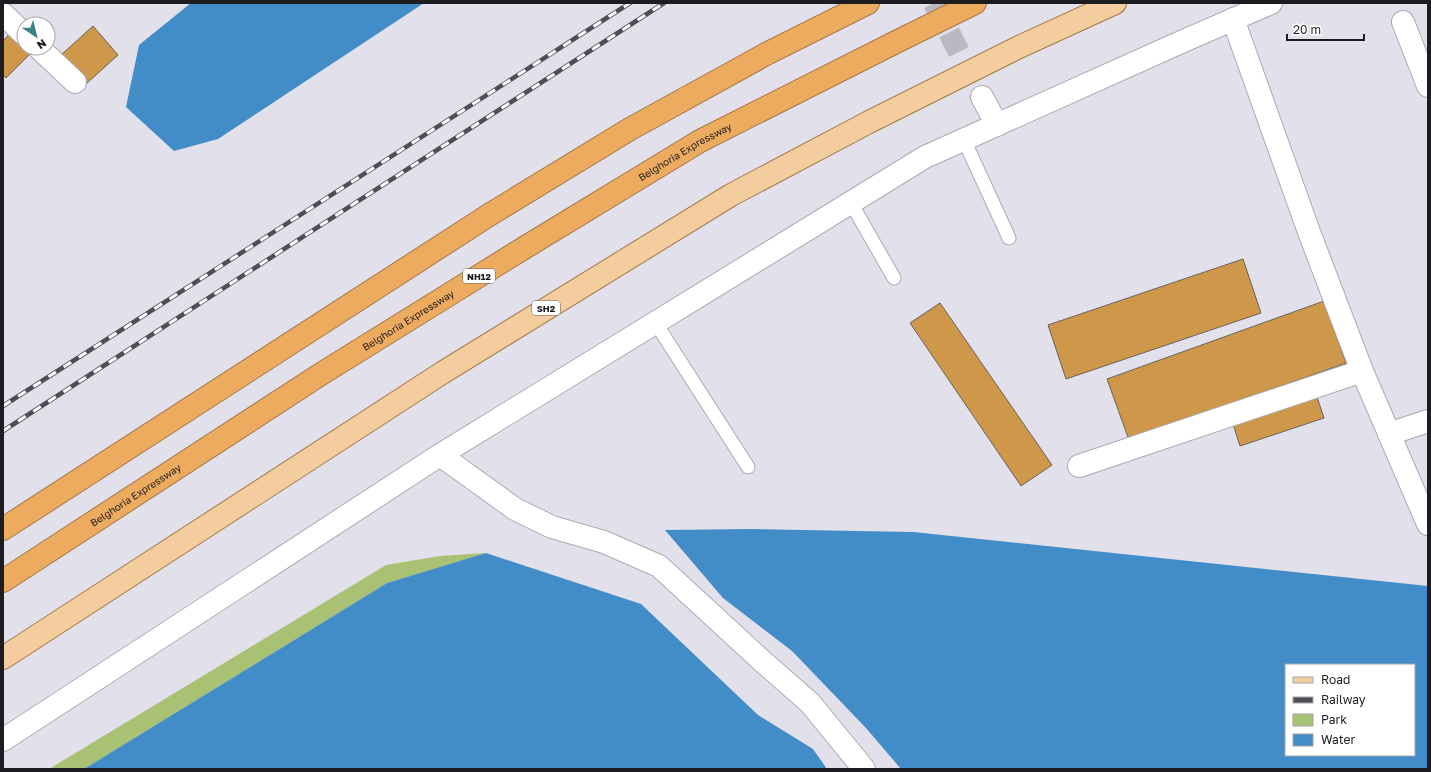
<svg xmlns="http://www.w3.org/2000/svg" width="1431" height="772" font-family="'Golos Text',sans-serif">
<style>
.green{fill:#a9c173}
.water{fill:#428dc7;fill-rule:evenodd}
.building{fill:#ce974a;stroke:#69635a}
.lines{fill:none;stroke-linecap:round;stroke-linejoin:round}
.tertiary-tunnel{stroke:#bab9c2;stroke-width:22;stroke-dasharray:22 11;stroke-linecap:butt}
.service-casing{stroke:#abaab4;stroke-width:15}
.minor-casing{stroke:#abaab4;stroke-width:24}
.tertiary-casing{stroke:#abaab4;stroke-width:24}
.primary-casing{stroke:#a47949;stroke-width:24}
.motorway-casing{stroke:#a47949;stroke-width:24}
.service{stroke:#fff;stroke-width:13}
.minor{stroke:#fff;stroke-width:22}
.tertiary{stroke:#fff;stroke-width:22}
.primary{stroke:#f4cd9f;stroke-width:22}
.motorway{stroke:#ecab5f;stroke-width:22}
.rail-casing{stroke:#4f4e54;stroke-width:4.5}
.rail{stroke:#fff;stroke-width:3;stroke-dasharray:9;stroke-linecap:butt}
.labels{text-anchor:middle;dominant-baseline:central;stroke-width:3;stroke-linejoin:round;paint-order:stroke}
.shield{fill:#fff;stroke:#616063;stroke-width:1}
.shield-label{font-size:9px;font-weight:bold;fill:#1d1c20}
.street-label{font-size:10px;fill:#1d1c20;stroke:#fff}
</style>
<rect width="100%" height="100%" fill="#e1e0eb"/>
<path class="green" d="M486 553 387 583 84 769H49L386 565 440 556Z"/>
<g class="water">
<path d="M191 3H424L218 139 174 151 126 107 139 45Z"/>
<path d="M752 529 913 532 1428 586V769H901L866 728 792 651 723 598 665 530ZM1286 665H1414V755H1286Z"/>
<path d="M486 553 641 604 758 715 813 749 827 769H84L387 583Z"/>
</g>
<g class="building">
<path d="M93 26 118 55 86 84 61 55Z"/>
<path d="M15 28 24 37V48H36L6 78 3 75V41Z"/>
<path d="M1243 259 1261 313 1066 379 1048 325Z"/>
<path d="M1324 301 1346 363 1129 440 1107 379Z"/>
<path d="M940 303 1052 465 1021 486 910 323Z"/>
<path d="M1316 394 1324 418 1240 446 1232 421Z"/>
</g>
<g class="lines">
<path class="tertiary-tunnel" d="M934 3 982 97"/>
<defs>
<g id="service">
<path d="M964 140 1009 238"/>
<path d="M851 203 894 278"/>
<path d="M655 322 748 467"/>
</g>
<g id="minor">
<path d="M3 14 24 34"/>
<path d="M1403 22 1428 86"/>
<path d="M39 48 75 82"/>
<path d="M1362 371 1428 524"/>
<path d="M1389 434 1428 421"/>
<path d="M440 455 515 509 552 527 604 542 659 566 761 660 810 703 864 769"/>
<path d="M1079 466 1362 371 1309 232 1233 19"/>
<path d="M3 740 440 455 925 157 1188 39 1271 3"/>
</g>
<path id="tertiary" d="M982 97 997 125"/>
<path id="primary" d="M3 658 442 373 731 195 869 122 1019 47 1115 3"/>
<g id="motorway">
<path d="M3 529 489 215 630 129 768 53 868 3"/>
<path id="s1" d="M3 581 321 374 524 248 700 141 898 41 975 3"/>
</g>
</defs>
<use href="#service" class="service-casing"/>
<use href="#minor" class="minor-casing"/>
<use href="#tertiary" class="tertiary-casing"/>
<use href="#primary" class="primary-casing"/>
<use href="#motorway" class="motorway-casing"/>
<use href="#service" class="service"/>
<use href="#minor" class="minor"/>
<use href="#tertiary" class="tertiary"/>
<use href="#primary" class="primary"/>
<use href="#motorway" class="motorway"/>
<defs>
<g id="rail">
<path d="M3 406 630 3"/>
<path d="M3 431 664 3"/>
</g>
</defs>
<use href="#rail" class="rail-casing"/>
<use href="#rail" class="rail"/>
</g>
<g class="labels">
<g class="shield">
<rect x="463" y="269" width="32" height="14" rx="3"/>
<rect x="532" y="301" width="28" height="14" rx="3"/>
</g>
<g class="shield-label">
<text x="479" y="276">NH12</text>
<text x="546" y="308">SH2</text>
</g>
<g class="street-label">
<text stroke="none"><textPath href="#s1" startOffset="806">Belghoria Expressway</textPath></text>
<text stroke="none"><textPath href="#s1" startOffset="482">Belghoria Expressway</textPath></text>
<text stroke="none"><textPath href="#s1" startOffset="158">Belghoria Expressway</textPath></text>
</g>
</g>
<rect width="1431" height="772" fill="none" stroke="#1d1c20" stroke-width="8"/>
<rect x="1285" y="664" width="130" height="92" fill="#ffffff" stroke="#a5a4a6"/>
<rect x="1293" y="677" width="20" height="6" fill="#f4cd9f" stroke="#a5a4a6"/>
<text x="1321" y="684" font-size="12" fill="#1d1c20">Road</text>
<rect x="1293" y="697" width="20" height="6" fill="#4f4e54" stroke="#a5a4a6"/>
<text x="1321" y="704" font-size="12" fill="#1d1c20">Railway</text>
<rect x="1293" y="714" width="20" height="12" fill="#a9c173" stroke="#a5a4a6"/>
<text x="1321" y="724" font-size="12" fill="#1d1c20">Park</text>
<rect x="1293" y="734" width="20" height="12" fill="#428dc7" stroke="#a5a4a6"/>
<text x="1321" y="744" font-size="12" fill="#1d1c20">Water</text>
<g transform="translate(36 36) rotate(145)"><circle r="19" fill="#ffffff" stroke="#a5a4a6"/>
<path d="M0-3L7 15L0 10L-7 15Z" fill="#398089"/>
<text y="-6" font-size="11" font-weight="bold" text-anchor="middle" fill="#1d1c20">N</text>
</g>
<path d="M1287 34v6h77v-6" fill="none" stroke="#1d1c20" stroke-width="2"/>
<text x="1293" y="34" font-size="12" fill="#1d1c20" stroke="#ffffff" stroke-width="3" paint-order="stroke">20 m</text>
</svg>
